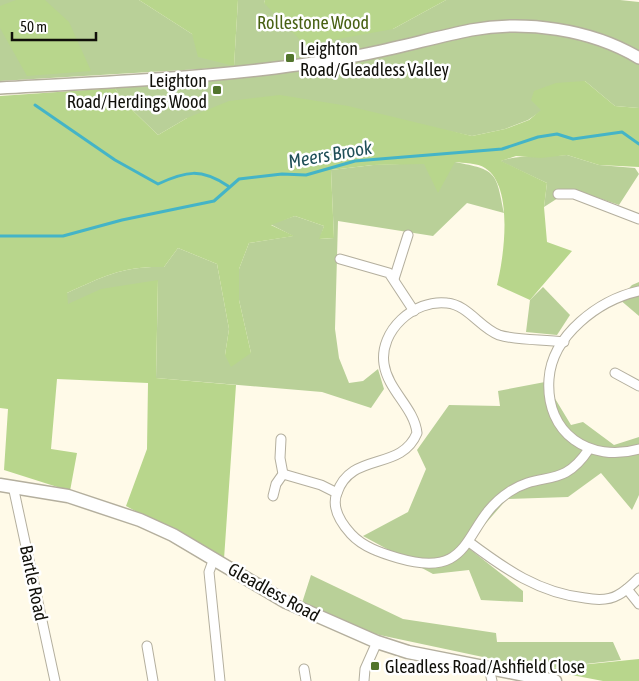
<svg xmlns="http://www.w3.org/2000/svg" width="639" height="681" font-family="'Asap Condensed',sans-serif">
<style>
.green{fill:#b9d098}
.forest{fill:#b8d68c}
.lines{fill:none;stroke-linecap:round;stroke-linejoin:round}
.stream{stroke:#44b4c7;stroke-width:3}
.minor-casing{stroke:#b4af9e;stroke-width:11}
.tertiary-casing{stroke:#b4af9e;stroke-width:14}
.secondary-casing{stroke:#b4af9e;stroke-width:15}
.minor{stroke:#fff;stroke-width:9}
.tertiary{stroke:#fff;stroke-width:11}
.secondary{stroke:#fff;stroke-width:12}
.poi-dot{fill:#52752d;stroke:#fff;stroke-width:2}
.labels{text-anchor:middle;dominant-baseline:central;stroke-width:5;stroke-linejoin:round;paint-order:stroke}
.park-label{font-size:18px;fill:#486113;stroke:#fff}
.poi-label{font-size:18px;fill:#11100a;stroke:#fff;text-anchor:start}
.street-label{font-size:18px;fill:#11100a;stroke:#fff}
.water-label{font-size:19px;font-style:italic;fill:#1f4f57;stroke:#fff}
</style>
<rect width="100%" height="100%" fill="#fffae8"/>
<g class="green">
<path d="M0 0H139L192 34 234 66 238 0H265L264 3 393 29 446 0H620L639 2V108L615 106 585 81 528 120 505 129 472 136 429 127 187 118 158 135 123 101 115 88 229 79 234 67 0 81Z"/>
<path d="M567 155 599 165 635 168 639 174 619 205 572 189 544 207 547 183 500 161C522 154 544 157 567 155Z"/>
<path d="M455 162C497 170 496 172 504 213L467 203 433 236 338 221 335 329 339 358 349 383 363 381 378 369 384 389 371 408 322 392 156 378 158 281 67 305V293C104 276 123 266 164 267L178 248 217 264 229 329 225 355 251 353 239 300V269L249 243 293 236 270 224 295 216 324 226 320 239 334 238 331 170 373 165Z"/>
<path d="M639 282V316L619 299 632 285Z"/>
<path d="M543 287 570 315 557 335 526 332 530 300Z"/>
<path d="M545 382 571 425 583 422 614 445 639 437V495L632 510 601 473 568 497 507 499 466 546 523 591V602L481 600 469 570 433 574 363 536 408 512 426 469 417 450 449 405 500 406 498 391Z"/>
<path d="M311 575 403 619 496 633 497 642H613L621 660 540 669 356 630 302 603Z"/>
</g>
<g class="forest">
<path d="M16 0H45L69 22 91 71 27 76 0 28V6Z"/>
<path d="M139 0H238L234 66 198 57 192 34Z"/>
<path d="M265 0H446L393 29 305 45 264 3Z"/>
<path d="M585 81 615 106 639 108V167L599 165 567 155 541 158 516 156 501 161 547 183 544 207 547 242 572 251 530 300 497 285C504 257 514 186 485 168 478 163 463 163 455 162L438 193 424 164 373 165 331 170 334 238 319 239 324 226 295 216 271 225 294 236 249 243 239 269V300L251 353 231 367 225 355 229 329 217 264 178 248 164 267C123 266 104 276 67 293L68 304 101 289 158 280 156 378 236 385 224 559 126 506 147 449 148 383 57 379 51 449 77 453 70 491 4 470 8 409 0 408V96L115 88 123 101 158 135 187 118 229 101 280 95 348 106 472 136 505 129 529 120 541 110 531 100 534 91 556 83Z"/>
<path d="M639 659V681H603L540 669Z"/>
</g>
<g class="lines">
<g class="stream">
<path d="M35 105 115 160 158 184C186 171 201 168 228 186"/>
<path d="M0 236H63L122 220 214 201 239 179 282 174 306 175 355 161 502 149 538 137 557 134 573 139 622 132 639 144"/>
</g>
<defs>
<g id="minor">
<path d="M558 194H574L639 219"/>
<path d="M340 259 389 273 414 311"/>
<path d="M394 279 408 235"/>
<path d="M639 291C599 300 552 335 549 379 545 434 590 463 639 449"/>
<path d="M564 342C543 339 519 341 499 335 480 328 468 305 447 303 414 299 379 331 384 364 388 391 414 407 417 433 401 472 351 451 337 493 331 508 341 523 351 534 363 547 381 553 398 558 477 581 461 523 509 492 542 470 562 490 589 449"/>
<path d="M615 373 639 386"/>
<path d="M283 474 321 485 337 493"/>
<path d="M13 486 55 681"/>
<path d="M273 496 276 484 283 474 280 458 281 439"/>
<path d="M469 542C505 569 539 593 585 598 596 600 608 601 618 595 626 591 633 584 639 578"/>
<path d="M214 558 209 572 220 681"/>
<path d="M627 589 639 604"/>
<path d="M147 646 153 681"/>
<path d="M489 668 492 681"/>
<path d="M304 669 306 681"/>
<path d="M364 681 365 669 377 642"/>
</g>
<path id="tertiary" d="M0 88C91 83 184 79 275 68 307 64 339 60 371 53 405 46 437 37 471 30 525 20 591 29 639 58"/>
<path id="secondary" d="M0 485 68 496 140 520 173 535 286 602 377 642 408 652 555 681"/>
</defs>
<use href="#minor" class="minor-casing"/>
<use href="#tertiary" class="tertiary-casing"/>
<use href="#secondary" class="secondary-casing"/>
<use href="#minor" class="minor"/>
<use href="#tertiary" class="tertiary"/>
<use href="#secondary" class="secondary"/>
</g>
<g class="poi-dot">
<rect x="285" y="53" width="10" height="10" rx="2.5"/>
<rect x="212" y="85" width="10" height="10" rx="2.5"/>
<rect x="370" y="661" width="10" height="10" rx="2.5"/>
</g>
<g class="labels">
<g class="park-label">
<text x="313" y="22">Rollestone Wood</text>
</g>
<g class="poi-label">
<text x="300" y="48">Leighton<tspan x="300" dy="21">Road/Gleadless Valley</tspan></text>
<text x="207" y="80" text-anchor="end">Leighton<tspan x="207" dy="21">Road/Herdings Wood</tspan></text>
<text x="385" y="666">Gleadless Road/Ashfield Close</text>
</g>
<g class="street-label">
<text transform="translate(34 583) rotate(78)">Bartle Road</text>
<text transform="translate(274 592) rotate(29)">Gleadless Road</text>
</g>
<g class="water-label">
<text transform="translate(330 154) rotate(-10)">Meers Brook</text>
</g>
</g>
<path d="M12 32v8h84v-8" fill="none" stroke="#11100a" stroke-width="2.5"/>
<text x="20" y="32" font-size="15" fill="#11100a" stroke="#ffffff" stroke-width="4" paint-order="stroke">50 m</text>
</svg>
